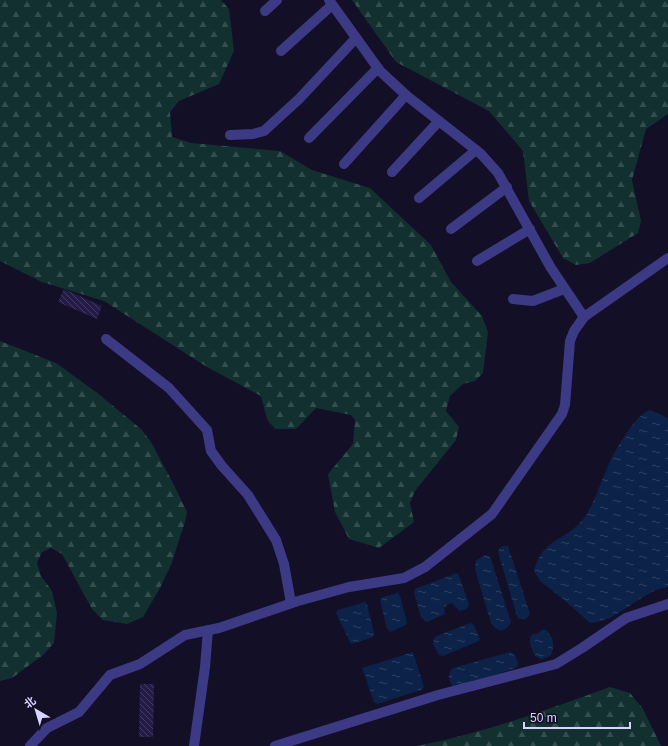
<svg xmlns="http://www.w3.org/2000/svg" width="668" height="746" font-family="Helvetica,'Noto Sans SC',sans-serif">
<style>
.forest{fill:url(#forest-firs)}
.water{fill:url(#water-ripples)}
.building{fill:url(#building-back-hatch)}
.lines{fill:none;stroke-linecap:round;stroke-linejoin:round}
.minor{stroke:#3d3a85;stroke-width:10}
</style>
<defs>
<pattern id="forest-firs" width="22" height="20" patternUnits="userSpaceOnUse"><rect width="22" height="20" fill="#12302f"/><path d="M5 1l3.5 6h-7zM16 11l3.5 6h-7z" fill="#344d4e"/></pattern>
<pattern id="water-ripples" width="26" height="14" patternUnits="userSpaceOnUse"><rect width="26" height="14" fill="#0c2248"/><path d="M2 4q2-2 4 0t4 0M15 11q2-2 4 0t4 0" fill="none" stroke="#2f4163"/></pattern>
<pattern id="building-back-hatch" width="6" height="6" patternUnits="userSpaceOnUse"><rect width="6" height="6" fill="#241b47"/><path d="M-1 5l2 2M0 0l6 6M5-1l2 2" fill="none" stroke="#433b63"/></pattern>
</defs>
<rect width="100%" height="100%" fill="#130f26"/>
<g class="forest">
<path d="M0 0H221L229 9 234 51 219 84 179 101 170 112 172 137 191 143 280 151 312 170 370 188 431 245 451 282 482 316 488 332 483 373 475 381 463 384 450 396 446 411 459 427 456 440 415 491 410 503 414 522 379 548 349 539 335 512 328 474 353 444 355 420 351 415 316 408 296 429H275L267 419 261 396 207 367 104 301 42 282 0 261Z"/>
<path d="M352 0H668V114L646 129 632 180 641 221 638 233 590 263 576 265 563 258 529 201 523 151 489 111 396 62Z"/>
<path d="M0 341 56 363 96 392 141 429 151 442 174 485 187 512 185 522 171 565 160 588 143 617 127 624 103 620 92 609 62 554 51 548 42 552 37 563 41 576 52 591 57 613 54 643 43 655 12 678 0 681Z"/>
<path d="M610 687 630 693 643 709 661 746H417C484 733 547 710 610 687Z"/>
</g>
<g class="water">
<path d="M650 410 662 415 668 419V587C642 590 618 622 590 623L563 599 540 581 534 571C542 536 570 541 586 515 595 501 599 486 606 471 612 455 634 415 650 410Z"/>
<path d="M503 546H508L509 549 530 614 526 619H519L517 616 498 552 499 549Z"/>
<path d="M486 555 489 556 491 559 511 622C505 633 498 633 491 623L475 569 476 560Z"/>
<path d="M457 573 459 576 469 604C468 610 464 610 459 611L452 603 448 604 444 608 445 614 427 622 421 617 414 593 415 589Z"/>
<path d="M398 593 400 596 407 622 406 625 390 632 387 629 380 600 383 597Z"/>
<path d="M365 602 367 604 374 633 373 637 351 644 336 613 338 610Z"/>
<path d="M470 623 474 625 480 639 479 641 443 656 439 655 433 644 434 638 439 635Z"/>
<path d="M542 630H546C554 638 555 645 551 655 548 657 544 659 541 659 534 658 529 645 530 639 530 636 531 636 533 634L539 633Z"/>
<path d="M413 652 424 687 421 690 377 704 374 702 362 668Z"/>
<path d="M510 652C516 655 518 660 518 666L515 668 468 684 453 687C448 680 447 673 453 668Z"/>
</g>
<g class="building">
<path d="M64 289 102 306 97 319 58 302Z"/>
<path d="M140 684H154L153 737H139Z"/>
</g>
<g class="lines">
<g class="minor">
<path d="M329 0 380 71 407 96 481 154 498 173 551 268 584 317"/>
<path d="M265 11 277 0"/>
<path d="M281 51 332 5"/>
<path d="M230 135 253 134 264 131 299 99 356 38"/>
<path d="M309 138 378 68"/>
<path d="M344 164 406 95"/>
<path d="M392 172 439 121"/>
<path d="M419 198 476 150"/>
<path d="M451 229 507 187"/>
<path d="M477 261 530 229"/>
<path d="M513 299 533 301 564 289"/>
<path d="M106 339 169 388 207 430 211 451 222 466 248 495 276 540 284 564 291 603"/>
<path d="M30 746 47 728 79 712 110 675 140 664 185 635 219 628 298 601 349 587 404 578 425 567 492 514 562 414 565 405 570 341 574 331 584 317 668 258"/>
<path d="M194 746 205 667 208 630"/>
<path d="M275 746 438 695 556 664 582 648 626 618 668 604"/>
</g>
</g>
<g transform="translate(36 710) rotate(322)" stroke="#130f26" stroke-width="3" paint-order="stroke">
<path d="M0-3L7 15L0 10L-7 15Z" fill="#d9d4ff"/>
<text y="-6" font-size="11" font-weight="bold" text-anchor="middle" fill="#d9d4ff">北</text>
</g>
<path d="M524 722v6h106v-6" fill="none" stroke="#d9d4ff" stroke-width="2"/>
<text x="530" y="722" font-size="12" fill="#d9d4ff" stroke="#130f26" stroke-width="3" paint-order="stroke">50 m</text>
</svg>
